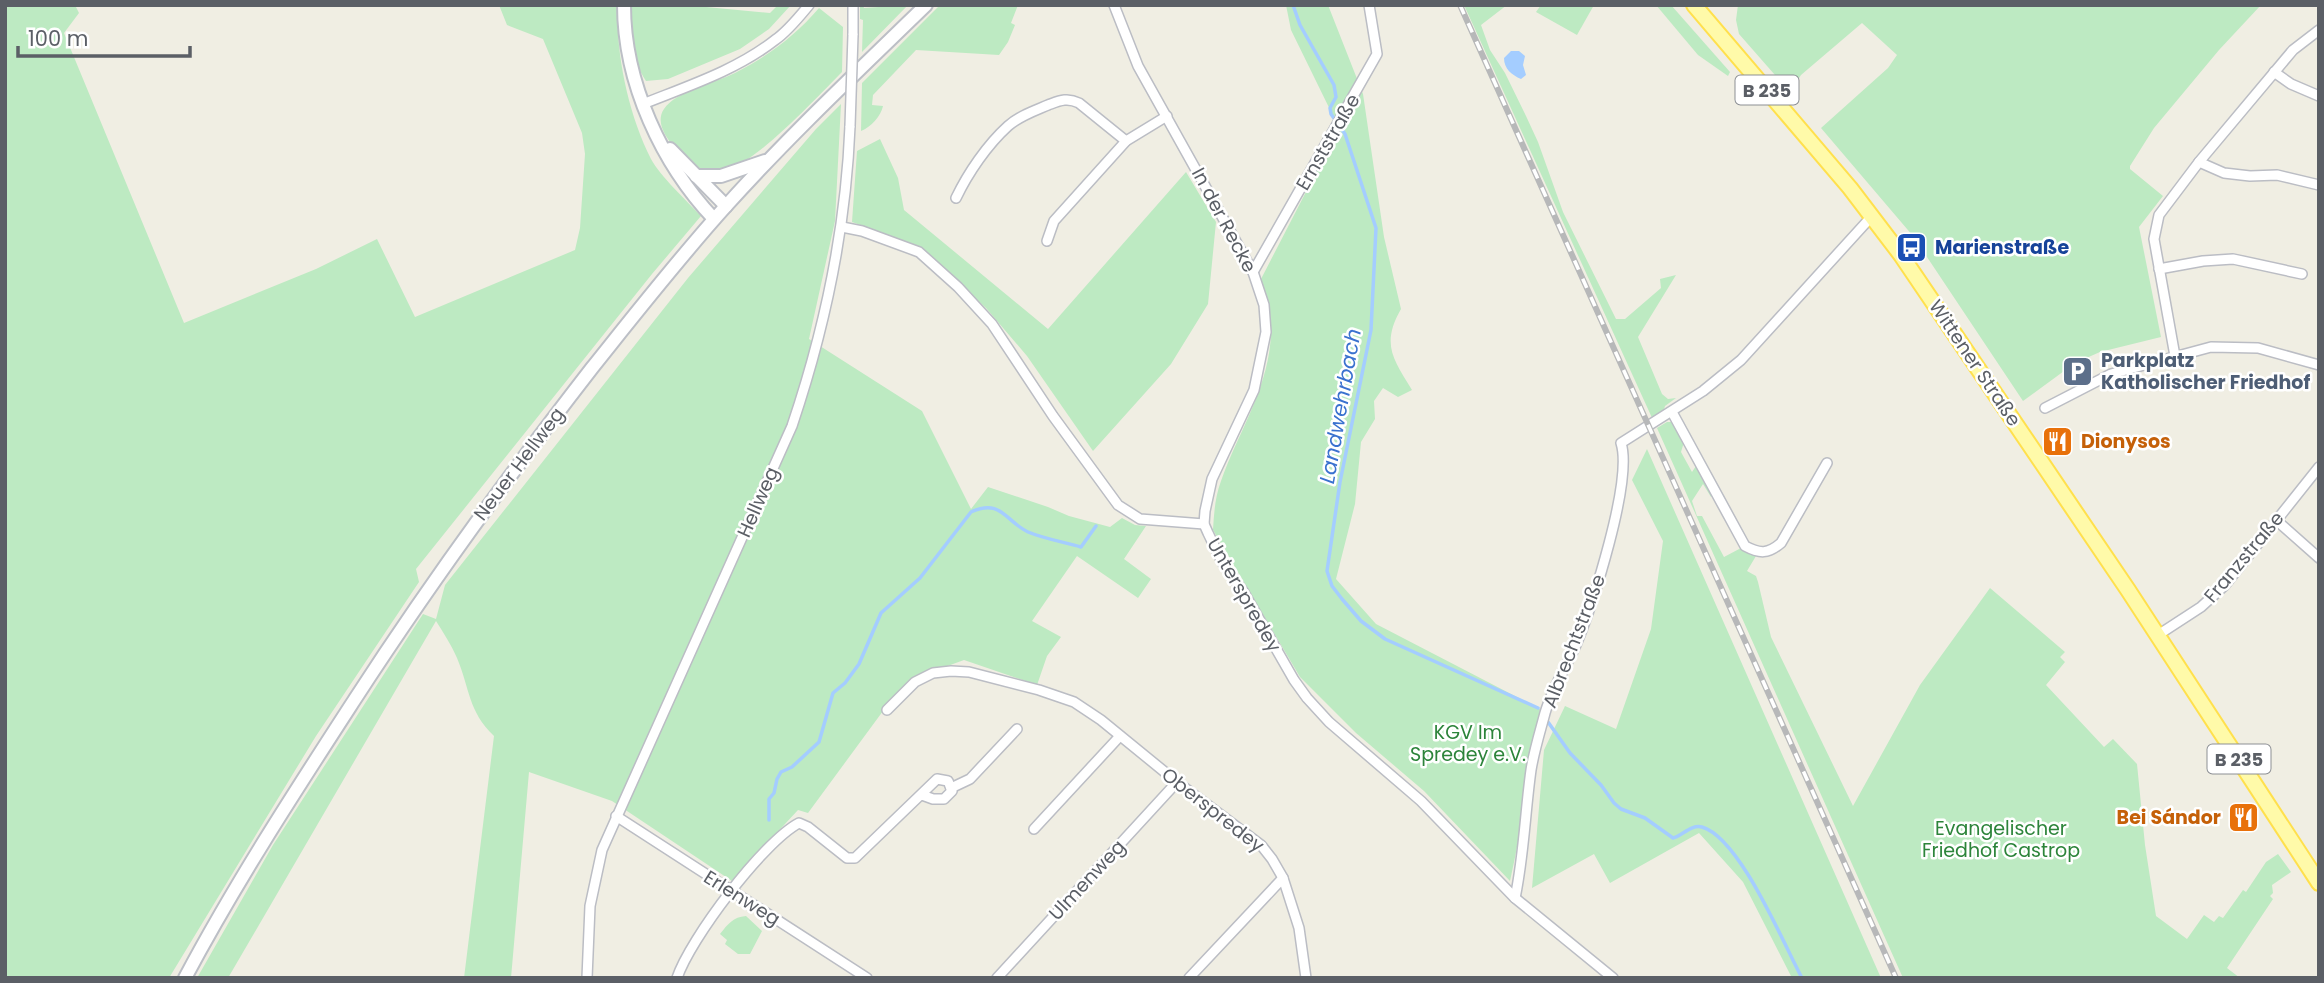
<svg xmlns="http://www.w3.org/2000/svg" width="2324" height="983" font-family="Poppins,sans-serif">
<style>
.green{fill:#bdeac2}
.water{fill:#a4cdff}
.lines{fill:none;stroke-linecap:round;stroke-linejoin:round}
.stream{stroke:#a4cdff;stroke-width:3.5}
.street-casing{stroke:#bbbdc4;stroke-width:12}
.secondary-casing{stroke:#bcbfc6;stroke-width:16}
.primary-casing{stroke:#ffe04d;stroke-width:18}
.street{stroke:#fff;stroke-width:9}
.secondary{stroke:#fff;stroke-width:12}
.primary{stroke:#fffaa9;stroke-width:14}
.rail-casing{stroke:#b7b8b9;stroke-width:6}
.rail{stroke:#fff;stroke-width:3.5;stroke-dasharray:10;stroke-linecap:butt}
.street-bridge-casing{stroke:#bbbdc4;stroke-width:12;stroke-linecap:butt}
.street-bridge{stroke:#fff;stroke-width:9}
.labels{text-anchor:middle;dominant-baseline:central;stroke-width:5;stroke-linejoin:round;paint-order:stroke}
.shield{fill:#fff;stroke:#8c8f94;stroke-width:2}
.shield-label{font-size:18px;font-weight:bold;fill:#5b5f66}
.street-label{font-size:19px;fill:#5b5f66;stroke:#fff}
.transit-label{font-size:19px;font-weight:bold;fill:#164399;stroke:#fff;text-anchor:start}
.service-label{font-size:19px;font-weight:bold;fill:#4e5e75;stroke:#fff;text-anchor:start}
.food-label{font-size:19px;font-weight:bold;fill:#c56008;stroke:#fff;text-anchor:start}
.park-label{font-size:19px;fill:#2c843a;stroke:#fff}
.water-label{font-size:21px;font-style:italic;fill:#3a72cf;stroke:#fff}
</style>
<rect width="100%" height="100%" fill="#f0eee3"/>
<g class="green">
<path d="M5 5H75L79 13 64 33 184 323 316 269 377 239 415 317 575 250 580 228 585 154 582 133 543 39 507 25 499 5H618C615 53 629 116 651 159 660 176 687 201 701 216L652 274 416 569 419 582 316 736 169 978H5Z"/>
<path d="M630 5H685L770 13 778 5H791L769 29 740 49 668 79 646 81C631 59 631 31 630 5Z"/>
<path d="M860 5H863L864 8 908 5 862 52 863 20 860 19Z"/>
<path d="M940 5H1018L1011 23 1015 25 1008 42 999 55 916 50 873 95 872 105 883 106C881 116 871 127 861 131L862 83Z"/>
<path d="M1286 5H1328L1363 94 1384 237 1401 309C1381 344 1393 359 1412 390L1398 397 1383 388 1374 401 1375 419 1361 442 1355 504 1336 579 1376 624 1540 709C1529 766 1523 824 1510 881L1424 791 1356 733 1300 677 1213 530C1214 513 1215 497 1221 481 1239 430 1272 383 1271 327 1271 311 1265 294 1261 279L1339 128 1291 30Z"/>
<path d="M1464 5H1507L1481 25 1490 50 1505 73 1526 116 1538 142 1563 212 1616 319H1625L1661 288 1660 279 1676 275 1638 337 1662 394 1668 399 1676 398 1665 406 1663 413 1653 420Z"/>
<path d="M1541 5H1594L1577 35 1536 12Z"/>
<path d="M1656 5H1671L1730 72 1728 76 1698 55Z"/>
<path d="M1738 5H2261L2219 50 2154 128 2130 166V169L2163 196 2139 227 2161 337 2100 352 2075 363 2023 401 1913 236 1821 128 1888 68 1897 55 1862 23 1801 75 1790 92 1739 34 1736 20Z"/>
<path d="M819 8 843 27 842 72C818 96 754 166 723 171 701 174 687 164 674 147 666 137 655 122 664 109 676 91 715 83 735 73 767 57 796 35 819 8Z"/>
<path d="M841 104 835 221 809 339 922 411 971 509 988 487 1048 507 1069 516 1110 527 1122 518 1135 525 1146 526 1124 559 1151 579 1138 598 1077 556 1032 621 1061 637 1047 656 1037 685 964 660 909 680 883 711 808 813 798 810 732 881 612 801 529 772 511 978H464L494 736C468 711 470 689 457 658 452 646 443 632 436 621L228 978H197L273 845 423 614 436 619 445 585 688 278 816 129Z"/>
<path d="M880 139 898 178 904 210 1048 329 1186 172 1216 222 1208 304 1171 364 1093 451 1027 356 986 308 916 245 852 222 857 151Z"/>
<path d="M1667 422H1673L1684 442 1681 452 1692 472 1696 466 1713 493 1711 497 1703 484 1692 501 1697 516H1702L1724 557 1741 548 1756 556 1747 571 1756 576 1758 582 1771 637 1853 806 1920 685 1990 588 2065 652 2060 657 2065 662 2046 685 2104 747 2113 739 2137 764 2145 845 2156 916 2187 939 2204 915 2214 922 2219 916 2223 918 2243 890 2246 892 2266 862 2278 854 2291 872 2272 885 2273 893 2270 896 2273 899 2227 968 2240 978H1903L1657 428Z"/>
<path d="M1647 449 1881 978H1792L1743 882 1699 833 1610 883 1594 854 1532 888 1544 750 1565 706 1616 729 1651 629 1663 541 1632 480Z"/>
<path d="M746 916 762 931 750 954H738L725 944 727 940 720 934C728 924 733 917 746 916Z"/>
</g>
<path class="water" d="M1511 51H1519L1525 56 1523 65 1526 75 1521 79C1512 75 1504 69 1504 58Z"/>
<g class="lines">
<g class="stream">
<path d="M1293 5 1300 25 1334 85 1336 97 1330 108 1331 114 1345 134 1376 228 1371 330 1340 482 1327 571 1332 586 1342 599 1361 621 1385 639 1538 708"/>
<path d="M1548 722 1570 753 1601 785 1614 803 1621 809 1645 818 1673 838C1682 836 1691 824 1702 827 1740 838 1783 943 1802 978"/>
<path d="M769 820V799L774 793 777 779 781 772 792 767 819 742 833 693 845 683 859 664 881 613 920 578 971 512C1001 498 1005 521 1028 532 1045 539 1064 542 1081 547L1096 526"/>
</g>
<defs>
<g id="street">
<path d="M853 5V35"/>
<path d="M1114 5 1138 66 1253 272 1264 305 1266 332 1254 390 1212 479 1205 511 1204 524 1208 533 1222 562 1243 591 1294 680 1307 698 1329 722 1421 801 1515 898 1613 978"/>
<path d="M2274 72 2291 84 2319 96"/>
<path d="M643 104C688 86 737 70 775 40 788 31 799 17 809 5"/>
<path d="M2199 162 2224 173 2250 176 2277 175 2319 185"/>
<path d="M956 198C968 173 987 145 1008 126 1019 116 1034 111 1048 105 1059 101 1067 97 1079 103L1126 141"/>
<path d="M842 227 862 231 919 252 958 287 992 324 1053 416 1118 505 1140 519 1204 524"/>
<path d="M1047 241 1054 221 1126 141 1167 116"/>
<path d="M2159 269 2203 261 2233 259 2302 274"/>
<path d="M1253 272 1377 54 1369 5"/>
<path d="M2175 356 2154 239 2159 215 2199 162 2293 50 2319 30"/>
<path d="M2045 408 2111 374 2211 347 2258 348 2319 365"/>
<path d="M1672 412 1745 546C1760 554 1768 554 1781 543L1827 463"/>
<path d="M2276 520 2319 558"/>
<path d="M2158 635 2201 607 2225 585 2319 467"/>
<path d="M887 710 915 682 933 673 951 671 969 672 1039 690 1074 702 1101 720 1177 782 1261 845 1272 859 1283 878 1299 928 1306 978"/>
<path d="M951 788 970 779 1017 729"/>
<path d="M616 816 867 978"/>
<path d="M1034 829 1120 736"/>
<path d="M1515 898C1524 855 1525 813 1531 770 1534 751 1540 732 1545 713 1552 689 1566 667 1576 645 1592 606 1633 481 1621 443L1703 391 1741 360 1872 216"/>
<path d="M587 978 590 906 602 850 792 426C825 328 846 229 850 126"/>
<path d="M677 978C690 939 763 842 799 823L808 827 847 858H855L937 779 948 781 952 791 944 799H933L922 795"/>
<path d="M997 978 1177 782"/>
<path d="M1189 978 1283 878"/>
</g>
<g id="secondary">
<path d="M624 5C624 83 662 164 714 219"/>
<path d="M670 149 726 206"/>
<path d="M696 176H721L765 161"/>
<path d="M185 978C236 882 296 790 355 699 429 585 509 475 592 368 636 313 679 258 726 206 789 136 858 71 926 5"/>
</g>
<path id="primary" d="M1694 5 1850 188 1901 255 2128 590 2319 883"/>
</defs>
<use href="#street" class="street-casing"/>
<use href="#secondary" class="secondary-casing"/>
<use href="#primary" class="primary-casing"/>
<use href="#street" class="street"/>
<use href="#secondary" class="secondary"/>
<use href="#primary" class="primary"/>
<defs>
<path id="rail" d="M1460 5 1896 978"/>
</defs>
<use href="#rail" class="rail-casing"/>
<use href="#rail" class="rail"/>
<defs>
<path id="street-bridge" d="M850 126 853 35"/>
</defs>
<use href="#street-bridge" class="street-bridge-casing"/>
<use href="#street-bridge" class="street-bridge"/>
</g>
<defs>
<symbol id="bus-square" viewBox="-11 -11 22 22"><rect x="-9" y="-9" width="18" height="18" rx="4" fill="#1a4fb4" stroke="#fff"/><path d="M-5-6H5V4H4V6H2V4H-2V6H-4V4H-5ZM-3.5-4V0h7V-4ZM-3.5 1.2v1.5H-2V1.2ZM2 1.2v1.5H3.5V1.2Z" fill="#fff"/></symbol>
<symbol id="parking-square" viewBox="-11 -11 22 22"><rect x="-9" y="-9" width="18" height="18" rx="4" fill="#5c6f8a" stroke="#fff"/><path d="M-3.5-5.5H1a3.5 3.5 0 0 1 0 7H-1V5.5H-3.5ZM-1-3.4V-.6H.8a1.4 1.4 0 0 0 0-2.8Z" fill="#fff"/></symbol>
<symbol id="restaurant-square" viewBox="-11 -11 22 22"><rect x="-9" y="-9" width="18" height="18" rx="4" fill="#e8710a" stroke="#fff"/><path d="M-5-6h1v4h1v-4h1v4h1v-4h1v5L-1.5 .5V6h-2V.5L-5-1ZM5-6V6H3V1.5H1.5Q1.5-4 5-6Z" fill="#fff"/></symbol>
</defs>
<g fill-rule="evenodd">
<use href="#bus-square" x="1894" y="230" width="35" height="35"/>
<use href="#parking-square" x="2060" y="354" width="35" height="35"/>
<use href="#restaurant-square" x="2040" y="424" width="35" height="35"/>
<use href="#restaurant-square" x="2226" y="800" width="35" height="35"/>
</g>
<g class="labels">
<g class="shield">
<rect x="1735.5" y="75.5" width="63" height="29" rx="5"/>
<rect x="2207.5" y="744.5" width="63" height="29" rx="5"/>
</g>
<g class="shield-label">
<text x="1767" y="90">B 235</text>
<text x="2239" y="759">B 235</text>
</g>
<g class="street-label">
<text transform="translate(1328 142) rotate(-60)">Ernststraße</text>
<text transform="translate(1224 220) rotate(62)">In der Recke</text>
<text transform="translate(1975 363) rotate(56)">Wittener Straße</text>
<text transform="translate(519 464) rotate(-53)">Neuer Hellweg</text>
<text transform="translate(758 502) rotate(-66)">Hellweg</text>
<text transform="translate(2244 557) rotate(-50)">Franzstraße</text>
<text transform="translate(1244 595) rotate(60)">Unterspredey</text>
<text transform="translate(1574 641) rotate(-69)">Albrechtstraße</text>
<text transform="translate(1213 810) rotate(38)">Oberspredey</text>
<text transform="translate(1087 880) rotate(-47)">Ulmenweg</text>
<text transform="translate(742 898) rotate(32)">Erlenweg</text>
</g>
<g class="transit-label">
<text x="1935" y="247">Marienstraße</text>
</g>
<g class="service-label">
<text x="2101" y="360">Parkplatz<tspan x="2101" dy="22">Katholischer Friedhof</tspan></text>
</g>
<g class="food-label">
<text x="2081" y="441">Dionysos</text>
<text x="2221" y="817" text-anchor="end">Bei Sándor</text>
</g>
<g class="park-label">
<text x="1468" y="732">KGV Im<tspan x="1468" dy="22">Spredey e.V.</tspan></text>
<text x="2001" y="828">Evangelischer<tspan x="2001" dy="22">Friedhof Castrop</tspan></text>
</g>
<g class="water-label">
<text transform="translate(1340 406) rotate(-80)">Landwehrbach</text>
</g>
</g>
<rect width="2324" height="983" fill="none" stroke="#5b5f66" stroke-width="14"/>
<path d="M18 46v10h172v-10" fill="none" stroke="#5b5f66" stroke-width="3.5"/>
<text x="28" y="46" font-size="21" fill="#5b5f66" stroke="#ffffff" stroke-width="5" paint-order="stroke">100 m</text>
</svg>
